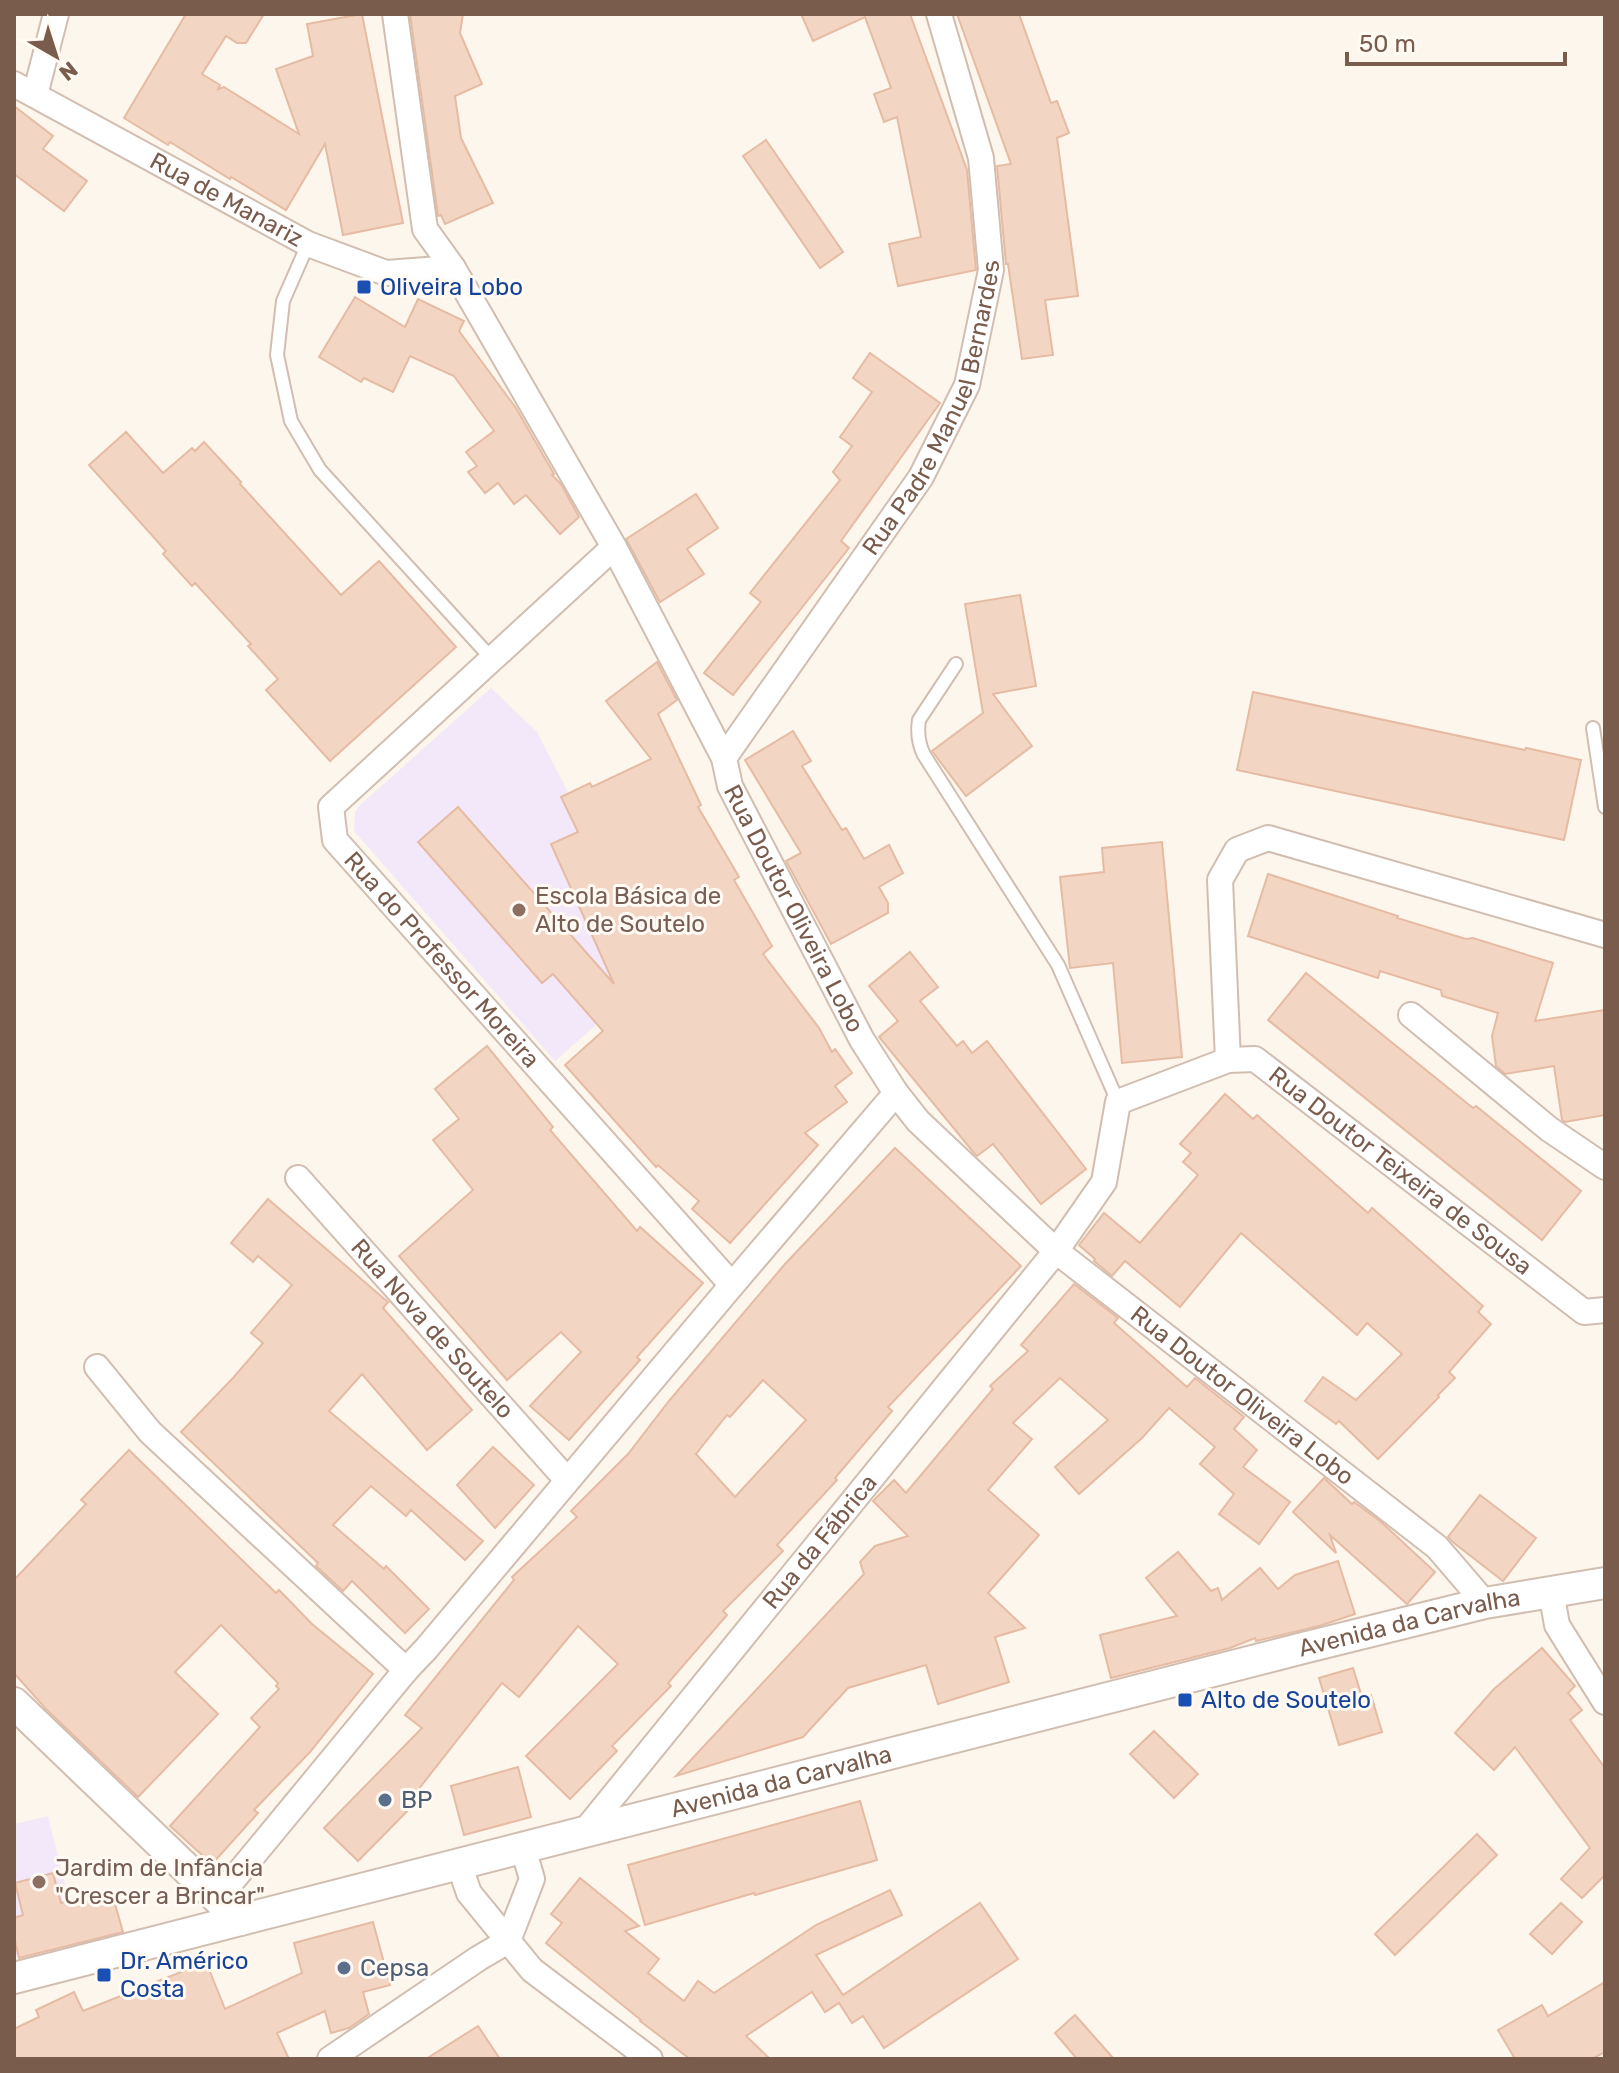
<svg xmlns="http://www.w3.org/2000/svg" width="1619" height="2073" font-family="Rubik,sans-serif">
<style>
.education{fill:#f3e8fa}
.building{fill:#f3d5c3;stroke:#e6bba3;stroke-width:2;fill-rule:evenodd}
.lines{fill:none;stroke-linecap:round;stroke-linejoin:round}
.service-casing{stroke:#d1beb0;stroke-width:16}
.minor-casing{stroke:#d1beb0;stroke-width:28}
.tertiary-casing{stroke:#d1beb0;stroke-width:34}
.service{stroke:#fff;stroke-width:12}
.minor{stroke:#fff;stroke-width:24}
.tertiary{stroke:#fff;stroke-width:30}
.transit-dot{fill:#1a4fb4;stroke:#fffaf3;stroke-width:3}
.education-dot{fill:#8d6e63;stroke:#fffaf3;stroke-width:3}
.service-dot{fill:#5c6f8a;stroke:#fffaf3;stroke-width:3}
.labels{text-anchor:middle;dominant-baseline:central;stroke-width:6;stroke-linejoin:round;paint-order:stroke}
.street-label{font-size:24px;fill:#7a5c4d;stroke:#fffaf3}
.transit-label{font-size:24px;fill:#164399;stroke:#fffaf3;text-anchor:start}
.education-label{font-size:24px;fill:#785e54;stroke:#fffaf3;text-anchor:start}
.service-label{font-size:24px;fill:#4e5e75;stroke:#fffaf3;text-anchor:start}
</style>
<rect width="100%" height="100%" fill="#fdf6ec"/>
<g class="education">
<path d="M491 688 537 732 568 792 565 795 646 981 555 1061 354 831 355 812 359 806Z"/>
<path d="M48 1816 79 1941 16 1957 14 1949V1824Z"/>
</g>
<g class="building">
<path d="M186 14H264L246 43H237L226 36 202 74 220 85 218 89 224 87 299 134 276 69 313 56 307 24 362 14 403 223 343 235 325 144 286 210 231 177 230 179 170 142 168 145 124 118Z"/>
<path d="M410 14H463L460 33 482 84 455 96 461 138 493 203 445 224 441 215 438 216Z"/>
<path d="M801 14H910L967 170 976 270 898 286 889 244 921 237 897 117 884 122 874 94 891 88 865 17 813 41Z"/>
<path d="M957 14H1019L1051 103 1057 101 1069 133 1057 138 1078 296 1045 300 1053 355 1022 359 1008 264H1006L997 166 1011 164Z"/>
<path d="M14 106 53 136 43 149 87 181 64 211 14 174Z"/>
<path d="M766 140 843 252 820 268 743 156Z"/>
<path d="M355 297 405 327 418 299 464 321 459 331 516 408 554 474 552 475 561 484 579 517 560 534 526 495 514 504 498 483 485 493 468 472 477 466 466 452 494 431 454 376 410 356 393 392 364 378 361 382 319 357Z"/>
<path d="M870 353 940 403 841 541 849 548 733 695 704 673 761 602 750 593 840 480 833 472 852 446 840 437 872 392 853 378Z"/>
<path d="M126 432 163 473 192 448 195 451 204 442 241 482 240 484 341 595 379 561 456 647 330 761 266 690 278 679 248 646 251 644 195 583 192 586 163 554 166 551 89 465Z"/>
<path d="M696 494 718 528 687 549 704 574 660 602 626 539Z"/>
<path d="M1020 595 1036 686 993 694 1032 746 966 796 932 751 983 713 965 604Z"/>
<path d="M657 662 677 700 658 714 701 805 698 807 739 877 734 880 772 946 763 954 819 1028 832 1052 835 1049 852 1073 835 1086 847 1102 805 1133 818 1145 730 1243 692 1209 699 1201 658 1165 656 1167 565 1065 603 1031 553 974 542 983 418 842 458 807 614 984 551 844 578 832 561 797 590 783 592 787 651 759 606 701Z"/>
<path d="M1253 692 1525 750 1526 748 1581 760 1564 840 1237 770Z"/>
<path d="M793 731 811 761 802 766 842 830 846 828 864 859 889 845 903 873 879 887 888 903V913L831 944 786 861 801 853 745 760Z"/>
<path d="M1162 842 1182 1057 1122 1063 1113 963 1070 968 1060 877 1104 872 1102 848Z"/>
<path d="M1268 874 1398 916 1397 918 1466 939 1473 938 1553 963 1535 1021 1605 1010V1115L1565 1122 1562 1120 1554 1066 1505 1074 1496 1066 1492 1036 1498 1013 1442 996 1441 990 1380 971 1378 978 1248 936Z"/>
<path d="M910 952 938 987 920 1001 957 1046 963 1041 972 1053 987 1041 1086 1169 1041 1204 993 1144 977 1156 974 1153 879 1037 898 1021 869 986Z"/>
<path d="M1306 973 1473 1108 1476 1106 1581 1191 1542 1240 1268 1020Z"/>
<path d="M487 1046 553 1127 550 1130 637 1231 640 1227 703 1283 637 1357 640 1360 569 1440 530 1406 581 1352 561 1332 507 1380 399 1256 473 1190 433 1140 459 1119 435 1089Z"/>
<path d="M1225 1094 1253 1119 1257 1115 1368 1213 1372 1208 1483 1306 1478 1312 1491 1324 1449 1372 1455 1378 1438 1395 1439 1397 1378 1459 1339 1421 1336 1424 1305 1401 1323 1377 1356 1400 1402 1354 1367 1323 1357 1335 1241 1233 1180 1307 1125 1261 1112 1276 1094 1261 1095 1259 1079 1245 1104 1213 1140 1243 1198 1175 1183 1162 1191 1153 1180 1144Z"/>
<path d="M895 1148 1021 1266 888 1407 892 1411 835 1478 837 1480 777 1545 783 1551 723 1611 727 1615 668 1683 671 1686 612 1746 617 1751 570 1799 526 1756 618 1664 578 1626 519 1697 502 1683 414 1795 426 1792 358 1861 324 1828 422 1728 405 1715 514 1580 512 1577 577 1517 571 1511 628 1454 669 1401 785 1264ZM763 1380 806 1420 735 1497 696 1454 727 1415 730 1417Z"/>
<path d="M268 1199 388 1302 383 1308 472 1410 427 1450 362 1374 329 1411 483 1541 465 1560 411 1510 406 1516 371 1486 333 1525 384 1569 386 1566 429 1609 405 1633 352 1581 343 1591 316 1566 318 1563 181 1432 233 1378 263 1343 251 1333 292 1285 258 1256 253 1262 231 1243Z"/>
<path d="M1074 1284 1118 1318 1114 1323 1187 1387 1195 1378 1244 1417 1234 1429 1257 1450 1243 1467 1290 1502 1259 1544 1219 1514 1234 1494 1200 1464 1215 1447 1169 1408 1142 1438 1079 1494 1055 1467 1108 1420 1060 1378 1013 1423 1032 1439 988 1490 1039 1535 988 1593 1025 1628 995 1637 1009 1682 938 1704 926 1665 848 1688 803 1737 676 1776 864 1574 860 1562 875 1546 908 1536 873 1501 894 1480 906 1493 993 1389 990 1386 1028 1351 1021 1345Z"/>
<path d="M493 1447 534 1485 495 1528 457 1485Z"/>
<path d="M129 1450 276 1593 279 1590 312 1624 373 1674 310 1752 254 1810 258 1813 212 1864 170 1826 260 1727 251 1718 279 1689 276 1686 278 1683 221 1625 175 1672 218 1714 138 1797 46 1709 14 1673V1580L86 1504 81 1500Z"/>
<path d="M1324 1478 1352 1504 1354 1502 1380 1521 1435 1572 1407 1604 1330 1535 1336 1553 1293 1512Z"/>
<path d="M1480 1495 1536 1538 1503 1581 1454 1543 1448 1537Z"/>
<path d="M1178 1552 1211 1591 1218 1588 1222 1600 1260 1568 1278 1589 1295 1575 1338 1561 1355 1614 1319 1626 1256 1641 1255 1638 1230 1648 1111 1678 1100 1635 1177 1616 1146 1578Z"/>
<path d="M1542 1648 1575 1686 1568 1693 1582 1710 1570 1720 1605 1768V1875L1582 1898 1561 1879 1590 1848 1515 1747 1494 1770 1455 1733 1494 1689Z"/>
<path d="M1353 1668 1362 1697 1371 1695 1382 1732 1339 1745 1319 1678Z"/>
<path d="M1154 1731 1198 1774 1174 1798 1130 1754Z"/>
<path d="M518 1767 531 1817 464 1835 451 1786Z"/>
<path d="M860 1801 877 1860 755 1895 754 1893 645 1925 628 1865Z"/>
<path d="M1477 1834 1497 1855 1395 1955 1375 1934Z"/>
<path d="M53 1873 61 1903 111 1890 123 1932 19 1958 14 1937V1918L23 1915 15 1883Z"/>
<path d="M580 1878 639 1926 625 1931 659 1959 648 1973 684 2001 698 1981 714 1993 816 1925 890 1890 902 1915 816 1955 843 1995 980 1903 1018 1959 884 2048 863 2016 852 2023 839 2003 825 2012 812 1992 746 2036 770 2059H690L640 2021 641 2020 546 1943 562 1923 551 1914Z"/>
<path d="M1561 1903 1582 1922 1552 1954 1530 1934Z"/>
<path d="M373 1922 390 1985 363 1992 369 2014 349 2028 331 2033 325 2011 277 2033 289 2059H14V2029L39 2017 36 2010 74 1992 83 2011 206 1962 225 2009 302 1973 294 1943Z"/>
<path d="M1605 1982V2052L1592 2059H1515L1498 2030 1542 2005 1548 2016Z"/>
<path d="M1075 2015 1114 2059H1077L1055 2033Z"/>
<path d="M478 2026 500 2059H426Z"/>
</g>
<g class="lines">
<defs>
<g id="service">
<path d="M308 244 283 301 277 355 291 421 320 470 492 659"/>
<path d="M956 664 919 720C917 733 918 743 924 755L1058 965 1118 1102"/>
<path d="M1593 728 1605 807"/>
</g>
<g id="minor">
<path id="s1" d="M395 14 425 229 453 268 614 547 724 758 730 786 862 1040 896 1093 918 1121 1056 1251 1437 1547 1485 1603"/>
<path id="s2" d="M14 84 308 244 386 273 453 268"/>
<path d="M35 95 56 14"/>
<path id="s3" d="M614 547 331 807 335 840 732 1285"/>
<path id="s4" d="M724 758 921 477 967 385 991 270 981 158 939 14"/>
<path d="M1411 1015 1549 1129 1605 1167"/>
<path d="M1228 1060 1220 880 1237 850 1268 838 1605 935"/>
<path id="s5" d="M298 1178 567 1480"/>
<path d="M97 1367 150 1432 406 1670"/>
<path d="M1551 1591 1557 1625 1605 1702"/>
<path id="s6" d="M584 1832 1056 1251 1104 1182 1118 1102 1228 1060 1255 1059 1584 1312 1605 1310"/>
<path d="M459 1864 469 1893 532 1970 650 2059"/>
<path d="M218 1898 406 1670 426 1649 732 1285 896 1093"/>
<path d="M330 2059 479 1958 508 1941 532 1879 523 1848"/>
</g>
<g id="tertiary">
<path d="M14 1703 240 1920"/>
<path id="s7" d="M14 1978 1303 1648 1485 1603 1605 1583"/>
</g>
</defs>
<use href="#service" class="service-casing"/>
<use href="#minor" class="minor-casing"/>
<use href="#tertiary" class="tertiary-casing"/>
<use href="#service" class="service"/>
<use href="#minor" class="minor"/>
<use href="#tertiary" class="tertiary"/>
</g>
<g class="transit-dot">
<rect x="356" y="279" width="16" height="16" rx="4"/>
<rect x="1177" y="1692" width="16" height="16" rx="4"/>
<rect x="96" y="1967" width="16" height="16" rx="4"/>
</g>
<g class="education-dot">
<circle cx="519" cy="910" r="8"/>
<circle cx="39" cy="1882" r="8"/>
</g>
<g class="service-dot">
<circle cx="385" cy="1800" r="8"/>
<circle cx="344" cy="1968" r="8"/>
</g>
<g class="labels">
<g class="street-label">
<text stroke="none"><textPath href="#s2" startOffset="242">Rua de Manariz</textPath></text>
<text stroke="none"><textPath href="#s4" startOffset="412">Rua Padre Manuel Bernardes</textPath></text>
<text stroke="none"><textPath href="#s1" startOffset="992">Rua Doutor Oliveira Lobo</textPath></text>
<text stroke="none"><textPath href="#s3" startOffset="578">Rua do Professor Moreira</textPath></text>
<text stroke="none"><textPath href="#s6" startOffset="1242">Rua Doutor Teixeira de Sousa</textPath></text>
<text stroke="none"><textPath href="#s5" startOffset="202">Rua Nova de Soutelo</textPath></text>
<text stroke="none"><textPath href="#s1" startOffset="1664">Rua Doutor Oliveira Lobo</textPath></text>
<text stroke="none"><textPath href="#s6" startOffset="374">Rua da Fábrica</textPath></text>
<text stroke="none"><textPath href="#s7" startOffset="1440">Avenida da Carvalha</textPath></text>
<text stroke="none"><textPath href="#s7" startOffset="792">Avenida da Carvalha</textPath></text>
</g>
<g class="transit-label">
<text x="380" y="287">Oliveira Lobo</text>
<text x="1201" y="1700">Alto de Soutelo</text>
<text x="120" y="1961">Dr. Américo<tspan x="120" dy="28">Costa</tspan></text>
</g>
<g class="education-label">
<text x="535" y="896">Escola Básica de<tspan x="535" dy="28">Alto de Soutelo</tspan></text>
<text x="55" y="1868">Jardim de Infância<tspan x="55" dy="28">"Crescer a Brincar"</tspan></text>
</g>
<g class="service-label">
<text x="401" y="1800">BP</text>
<text x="360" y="1968">Cepsa</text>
</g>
</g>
<rect width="1619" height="2073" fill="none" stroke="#7a5c4d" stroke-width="32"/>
<g transform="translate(56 56) rotate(141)" stroke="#fffaf3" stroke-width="6" paint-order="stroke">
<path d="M0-6L14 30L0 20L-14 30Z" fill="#7a5c4d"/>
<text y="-12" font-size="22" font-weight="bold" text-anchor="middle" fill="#7a5c4d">N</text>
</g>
<path d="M1347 52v12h218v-12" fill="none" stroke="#7a5c4d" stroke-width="4"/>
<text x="1359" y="52" font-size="24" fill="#7a5c4d" stroke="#fffaf3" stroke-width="6" paint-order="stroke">50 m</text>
</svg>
